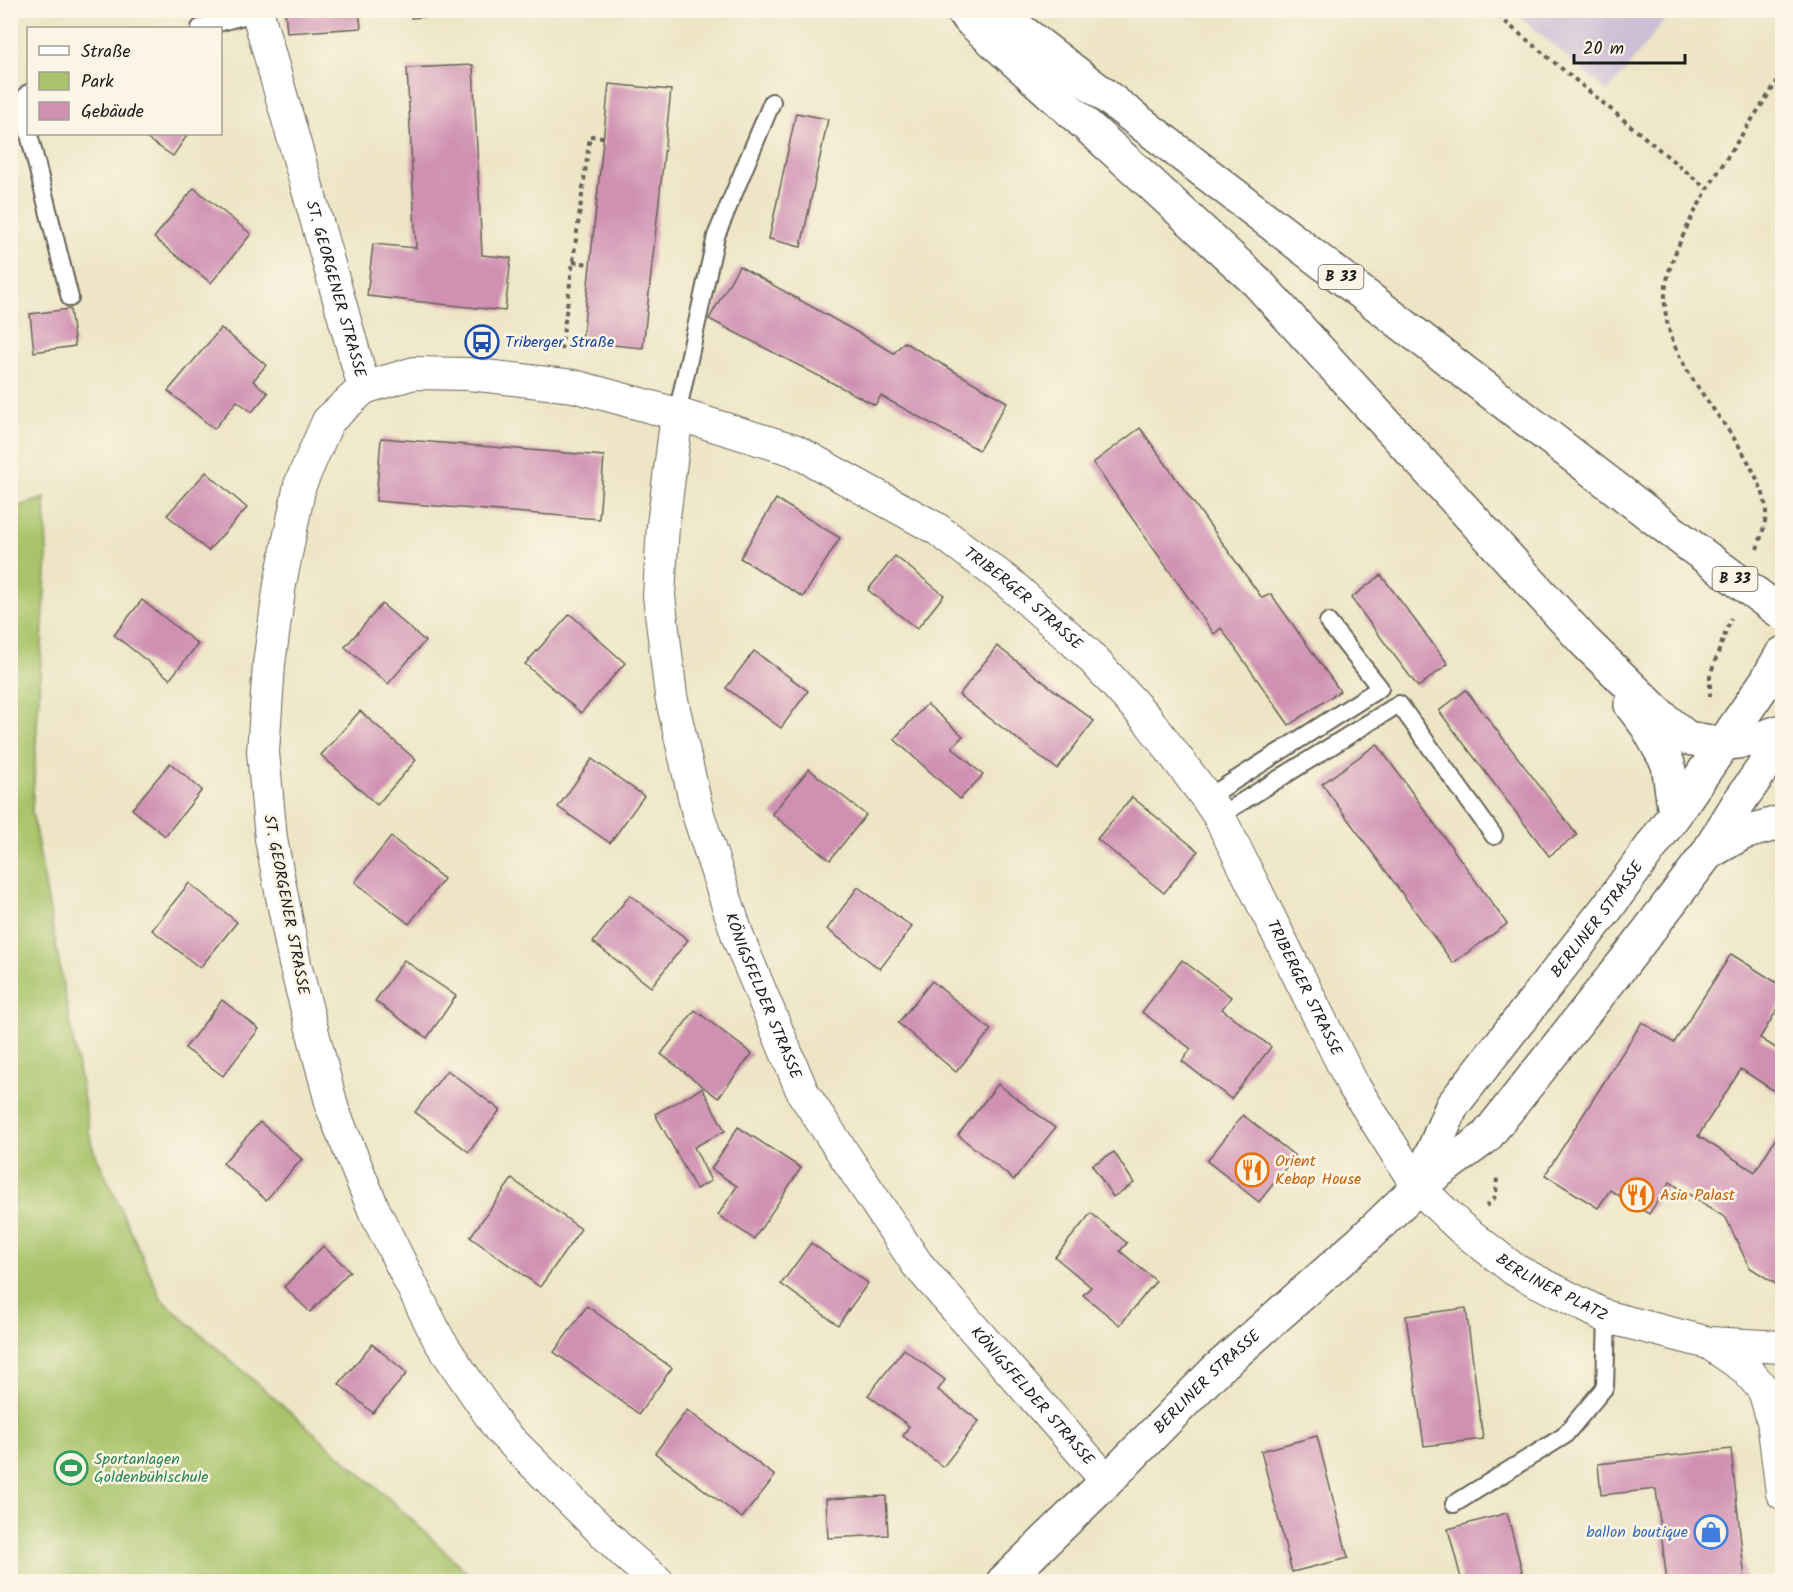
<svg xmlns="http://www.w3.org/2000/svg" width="1793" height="1592" font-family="Kalam,sans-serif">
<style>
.industrial{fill:#cbbfd5}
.green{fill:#a8c369;stroke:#627042;stroke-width:1.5}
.building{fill:#cf90b2}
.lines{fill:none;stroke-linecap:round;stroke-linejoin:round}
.lane-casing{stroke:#656257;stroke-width:20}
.street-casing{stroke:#656257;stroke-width:34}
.secondary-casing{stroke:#656257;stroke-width:36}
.primary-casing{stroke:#656257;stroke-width:36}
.path{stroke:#656257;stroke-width:4;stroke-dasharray:4.5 4.5;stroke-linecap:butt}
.lane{stroke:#fff;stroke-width:16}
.street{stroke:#fff;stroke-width:32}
.secondary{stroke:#fff;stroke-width:33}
.primary{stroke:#fff;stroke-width:33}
.primary-bridge-casing{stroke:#656257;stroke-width:36;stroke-linecap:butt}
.primary-bridge{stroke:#fff;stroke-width:33}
.labels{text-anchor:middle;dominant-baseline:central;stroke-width:5;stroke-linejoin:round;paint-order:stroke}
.shield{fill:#fcf5e5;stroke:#5f5d58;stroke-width:1.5}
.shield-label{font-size:15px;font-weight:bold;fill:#1c1c1c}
.street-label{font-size:16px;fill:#1c1c1c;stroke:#fcf5e5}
.transit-label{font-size:16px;fill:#164399;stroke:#fcf5e5;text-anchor:start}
.food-label{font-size:16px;fill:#c56008;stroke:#fcf5e5;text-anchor:start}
.leisure-label{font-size:16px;fill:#27864d;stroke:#fcf5e5;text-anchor:start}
.shop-label{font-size:16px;fill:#366cbe;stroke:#fcf5e5;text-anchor:end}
</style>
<rect width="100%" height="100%" fill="#fcf5e5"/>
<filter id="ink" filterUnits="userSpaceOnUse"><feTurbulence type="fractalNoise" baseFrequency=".0167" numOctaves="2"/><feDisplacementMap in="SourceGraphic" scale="12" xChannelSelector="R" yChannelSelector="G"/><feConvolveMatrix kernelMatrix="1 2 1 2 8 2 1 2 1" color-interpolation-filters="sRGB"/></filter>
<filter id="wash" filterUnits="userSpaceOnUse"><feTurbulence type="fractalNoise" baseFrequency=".008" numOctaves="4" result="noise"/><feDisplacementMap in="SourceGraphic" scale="24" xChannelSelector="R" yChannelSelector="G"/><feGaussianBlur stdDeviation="1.35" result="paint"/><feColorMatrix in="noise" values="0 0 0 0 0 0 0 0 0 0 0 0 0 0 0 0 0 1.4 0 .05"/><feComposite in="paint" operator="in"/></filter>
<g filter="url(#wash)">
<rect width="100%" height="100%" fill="#ede5c5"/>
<path class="industrial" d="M1513 11H1672L1608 92Z"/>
<path class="green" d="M45 498 47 556 32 812 92 1146 162 1300 393 1502 476 1581H11L10 1207 16 1200 10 1192V509Z"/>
<g id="blocks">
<g class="building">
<path d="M285 10H359L361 28 287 33Z"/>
<path d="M411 10H487V12L411 18Z"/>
<path d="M473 65 482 255 511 258 505 311 367 296 373 244 416 248 407 68Z"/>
<path d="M609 84 671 90 643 348 582 342Z"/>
<path d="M796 113 828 119 801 247 769 239Z"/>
<path d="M140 134H188L173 156Z"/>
<path d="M194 188 251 234 211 283 154 238Z"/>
<path d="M739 266 894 353 904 342 1007 402 979 450 881 396 875 405 709 319Z"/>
<path d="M70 309 75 346 34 352 30 314Z"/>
<path d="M221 328 266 365 253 381 268 393 252 412 237 401 214 429 168 391Z"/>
<path d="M1140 428 1262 598 1271 594 1340 691 1289 725 1221 628 1214 634 1093 463Z"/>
<path d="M381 438 604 456 599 519 376 501Z"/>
<path d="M206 472 247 508 208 551 167 515Z"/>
<path d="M776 499 840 538 803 597 740 558Z"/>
<path d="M895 556 944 595 917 629 868 590Z"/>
<path d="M1381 575 1448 664 1418 687 1351 598Z"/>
<path d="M142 600 198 644 170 679 114 635Z"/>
<path d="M382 604 425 641 388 684 345 647Z"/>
<path d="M570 614 625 663 581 713 525 664Z"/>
<path d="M997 646 1094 721 1057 769 959 695Z"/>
<path d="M754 651 808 691 781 728 726 688Z"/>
<path d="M1466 690 1577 835 1549 856 1439 711Z"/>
<path d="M927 704 963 736 952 747 983 775 960 799 894 739Z"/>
<path d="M360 711 416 760 377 805 321 755Z"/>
<path d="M1377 744 1507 924 1453 963 1322 784Z"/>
<path d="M592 759 644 796 610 843 558 807Z"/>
<path d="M170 763 202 790 165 836 132 809Z"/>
<path d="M809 769 866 815 830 860 772 814Z"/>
<path d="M1132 797 1198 851 1164 893 1097 839Z"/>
<path d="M391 837 444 879 409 924 355 882Z"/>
<path d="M189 883 237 922 200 968 152 930Z"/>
<path d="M858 887 912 927 880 969 827 929Z"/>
<path d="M630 895 688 940 651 987 593 942Z"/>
<path d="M1731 954 1782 986V1002L1760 1038 1782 1052V1096L1741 1069 1698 1136 1755 1172 1782 1128V1288L1749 1267 1726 1218 1670 1182 1649 1214 1610 1190 1598 1208 1545 1175 1642 1022 1674 1043Z"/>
<path d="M404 960 456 996 427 1038 375 1001Z"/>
<path d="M1182 960 1231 997 1222 1009 1271 1047 1231 1099 1182 1061 1191 1049 1142 1012Z"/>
<path d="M932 981 991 1030 956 1072 898 1023Z"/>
<path d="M222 1000 259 1029 223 1076 185 1048Z"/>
<path d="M695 1010 752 1054 718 1098 661 1054Z"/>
<path d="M447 1070 500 1110 469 1152 415 1112Z"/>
<path d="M998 1084 1055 1128 1014 1180 958 1135Z"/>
<path d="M702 1088 725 1131 694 1147 711 1181 696 1189 655 1114Z"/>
<path d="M1243 1115 1295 1156 1259 1202 1207 1161Z"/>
<path d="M260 1122 302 1159 266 1200 223 1163Z"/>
<path d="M738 1127 801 1168 754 1239 718 1215 737 1186 711 1169Z"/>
<path d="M1114 1152 1134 1183 1113 1197 1092 1165Z"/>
<path d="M512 1179 581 1229 540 1287 470 1237Z"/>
<path d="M1091 1213 1127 1243 1120 1251 1156 1281 1120 1325 1083 1295 1091 1287 1055 1257Z"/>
<path d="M811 1243 868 1283 838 1325 781 1284Z"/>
<path d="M323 1246 350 1271 310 1312 284 1287Z"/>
<path d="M587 1306 672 1368 639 1414 554 1352Z"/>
<path d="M1466 1308 1483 1439 1424 1446 1406 1316Z"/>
<path d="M372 1344 407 1373 373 1413 339 1384Z"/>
<path d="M904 1349 945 1380 938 1390 979 1421 943 1467 903 1436 909 1426 868 1395Z"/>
<path d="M687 1410 775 1476 742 1518 655 1453Z"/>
<path d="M1317 1436 1348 1558 1292 1572 1261 1451Z"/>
<path d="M1731 1449 1745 1580 1731 1582H1667L1656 1489 1601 1495 1598 1464Z"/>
<path d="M886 1496 888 1535 828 1538 826 1499Z"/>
<path d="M1507 1513 1525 1582H1462L1448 1529Z"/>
</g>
</g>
</g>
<g filter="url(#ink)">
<use href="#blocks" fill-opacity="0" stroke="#656257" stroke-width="1.5"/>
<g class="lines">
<defs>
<g id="lane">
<path d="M200 28 257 12"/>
<path d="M28 93 22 102 28 130"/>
<path d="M29 134 70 298"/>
<path d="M677 414 716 236 772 102"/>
<path d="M1207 798 1380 688 1328 622"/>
<path d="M1219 816 1399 704 1494 836"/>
<path d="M1454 1504 1564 1436 1605 1387 1607 1317"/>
</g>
<g id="street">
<path id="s1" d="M257 10 364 388"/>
<path id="s2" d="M677 414 663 525 659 596 671 696 698 814 739 940 803 1093 917 1264 1107 1481"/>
<path d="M1709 1343 1745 1368 1764 1390 1773 1421 1782 1493"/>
<path id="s3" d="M658 1582 624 1553 500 1430 439 1340 374 1210 333 1110 295 964 271 839 263 752 269 664 280 584 300 485 328 421 364 388 414 373 469 374 574 386 677 414 794 450 937 529 1009 583 1088 654 1148 720 1207 798 1219 816 1353 1085 1418 1187 1461 1228 1515 1270 1607 1317 1709 1343 1782 1347"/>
</g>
<g id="secondary">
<path d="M962 10 972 22 1146 179 1257 282 1584 641 1662 717 1687 738 1723 744 1758 739 1782 731"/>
<path d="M1631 705 1647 726 1668 764 1675 814"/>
<path d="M1708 853 1743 833 1782 822"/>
<path id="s4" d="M1419 1185 1452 1106 1607 908 1675 814 1767 680 1782 654"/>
<path id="s5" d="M1003 1582 1107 1481 1215 1371 1362 1241 1418 1187 1486 1137 1630 955 1707 854 1739 802 1782 741"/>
</g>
<path id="primary" d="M994 10 1688 544"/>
</defs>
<use href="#lane" class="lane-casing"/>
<use href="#street" class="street-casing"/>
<use href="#secondary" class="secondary-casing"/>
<use href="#primary" class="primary-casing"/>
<g class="path">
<path d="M1491 10 1707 189"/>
<path d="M573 262 590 264"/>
<path d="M561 350 590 136 604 137"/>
<path d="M1757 549C1761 538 1765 526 1766 514 1767 498 1758 481 1751 467 1721 407 1649 350 1668 276 1672 257 1682 238 1690 221 1717 169 1751 122 1782 74"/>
<path d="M1710 697V675L1731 618"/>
<path d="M1486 1206 1496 1196 1497 1176"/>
</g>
<use href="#lane" class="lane"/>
<use href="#street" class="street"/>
<use href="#secondary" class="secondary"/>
<use href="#primary" class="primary"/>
<defs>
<path id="primary-bridge" d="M1688 544 1782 613"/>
</defs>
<use href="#primary-bridge" class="primary-bridge-casing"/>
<use href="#primary-bridge" class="primary-bridge"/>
</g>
</g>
<defs>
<symbol id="bus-ring" viewBox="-11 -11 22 22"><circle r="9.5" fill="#fcf5e5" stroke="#1a4fb4" stroke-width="1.5"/><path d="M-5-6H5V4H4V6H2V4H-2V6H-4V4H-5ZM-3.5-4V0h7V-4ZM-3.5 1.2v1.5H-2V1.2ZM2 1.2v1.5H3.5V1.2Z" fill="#1a4fb4"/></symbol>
<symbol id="restaurant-ring" viewBox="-11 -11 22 22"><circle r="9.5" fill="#fcf5e5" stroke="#e8710a" stroke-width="1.5"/><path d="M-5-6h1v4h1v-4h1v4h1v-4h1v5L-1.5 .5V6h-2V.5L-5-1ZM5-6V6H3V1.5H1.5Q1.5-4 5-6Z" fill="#e8710a"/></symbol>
<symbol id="stadium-ring" viewBox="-11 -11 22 22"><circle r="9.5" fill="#fcf5e5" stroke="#2e9e5b" stroke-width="1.5"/><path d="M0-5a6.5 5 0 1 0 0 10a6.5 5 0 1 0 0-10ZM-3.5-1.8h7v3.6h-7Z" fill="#2e9e5b"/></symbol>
<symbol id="shop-ring" viewBox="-11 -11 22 22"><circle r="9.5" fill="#fcf5e5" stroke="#3f7fe0" stroke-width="1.5"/><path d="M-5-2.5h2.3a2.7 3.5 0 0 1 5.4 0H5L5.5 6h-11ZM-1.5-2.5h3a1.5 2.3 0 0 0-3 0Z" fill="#3f7fe0"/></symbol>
</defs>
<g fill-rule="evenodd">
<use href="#bus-ring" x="463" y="323" width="38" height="38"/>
<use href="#restaurant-ring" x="1233" y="1151" width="38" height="38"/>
<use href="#restaurant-ring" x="1618" y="1176" width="38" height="38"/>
<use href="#stadium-ring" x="52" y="1449" width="38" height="38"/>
<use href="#shop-ring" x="1692" y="1513" width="38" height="38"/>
</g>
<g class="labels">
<g class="shield">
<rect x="1318.5" y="265" width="45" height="24" rx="4.5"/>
<rect x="1712.5" y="567" width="45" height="24" rx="4.5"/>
</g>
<g class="shield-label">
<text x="1341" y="277">B 33</text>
<text x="1735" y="579">B 33</text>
</g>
<g class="street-label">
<text stroke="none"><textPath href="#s1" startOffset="290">ST. GEORGENER STRASSE</textPath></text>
<text stroke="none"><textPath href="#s3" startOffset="2052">TRIBERGER STRASSE</textPath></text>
<text transform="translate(286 905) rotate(79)">ST. GEORGENER STRASSE</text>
<text stroke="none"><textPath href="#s4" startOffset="322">BERLINER STRASSE</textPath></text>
<text stroke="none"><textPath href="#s3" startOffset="2538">TRIBERGER STRASSE</textPath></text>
<text stroke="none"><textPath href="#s2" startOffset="598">KÖNIGSFELDER STRASSE</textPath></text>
<text stroke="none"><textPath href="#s3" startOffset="2936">BERLINER PLATZ</textPath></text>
<text stroke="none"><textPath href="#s5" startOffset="286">BERLINER STRASSE</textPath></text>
<text stroke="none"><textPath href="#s2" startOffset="1084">KÖNIGSFELDER STRASSE</textPath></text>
</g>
<g class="transit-label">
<text x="505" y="342">Triberger Straße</text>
</g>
<g class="food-label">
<text x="1275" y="1161">Orient<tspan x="1275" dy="18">Kebap House</tspan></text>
<text x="1660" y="1195">Asia Palast</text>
</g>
<g class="leisure-label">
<text x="94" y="1459">Sportanlagen<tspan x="94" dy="18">Goldenbühlschule</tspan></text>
</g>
<g class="shop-label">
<text x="1688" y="1532">ballon boutique</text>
</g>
</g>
<rect width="1793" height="1592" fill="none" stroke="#fcf5e5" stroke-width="36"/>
<rect x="27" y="27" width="195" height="108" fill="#fcf5e5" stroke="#a29e95" stroke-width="1.5"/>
<rect x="39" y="46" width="30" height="9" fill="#ffffff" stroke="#a29e95" stroke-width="1.5"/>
<text x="81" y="57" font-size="18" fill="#1c1c1c">Straße</text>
<rect x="39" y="72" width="30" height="18" fill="#a8c369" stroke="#a29e95" stroke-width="1.5"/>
<text x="81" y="87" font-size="18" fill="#1c1c1c">Park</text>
<rect x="39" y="102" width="30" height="18" fill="#cf90b2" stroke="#a29e95" stroke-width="1.5"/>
<text x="81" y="117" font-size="18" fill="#1c1c1c">Gebäude</text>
<path d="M1574 54v9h111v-9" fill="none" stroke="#1c1c1c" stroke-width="3"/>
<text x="1583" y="54" font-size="18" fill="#1c1c1c" stroke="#fcf5e5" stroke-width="4.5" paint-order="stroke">20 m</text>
</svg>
